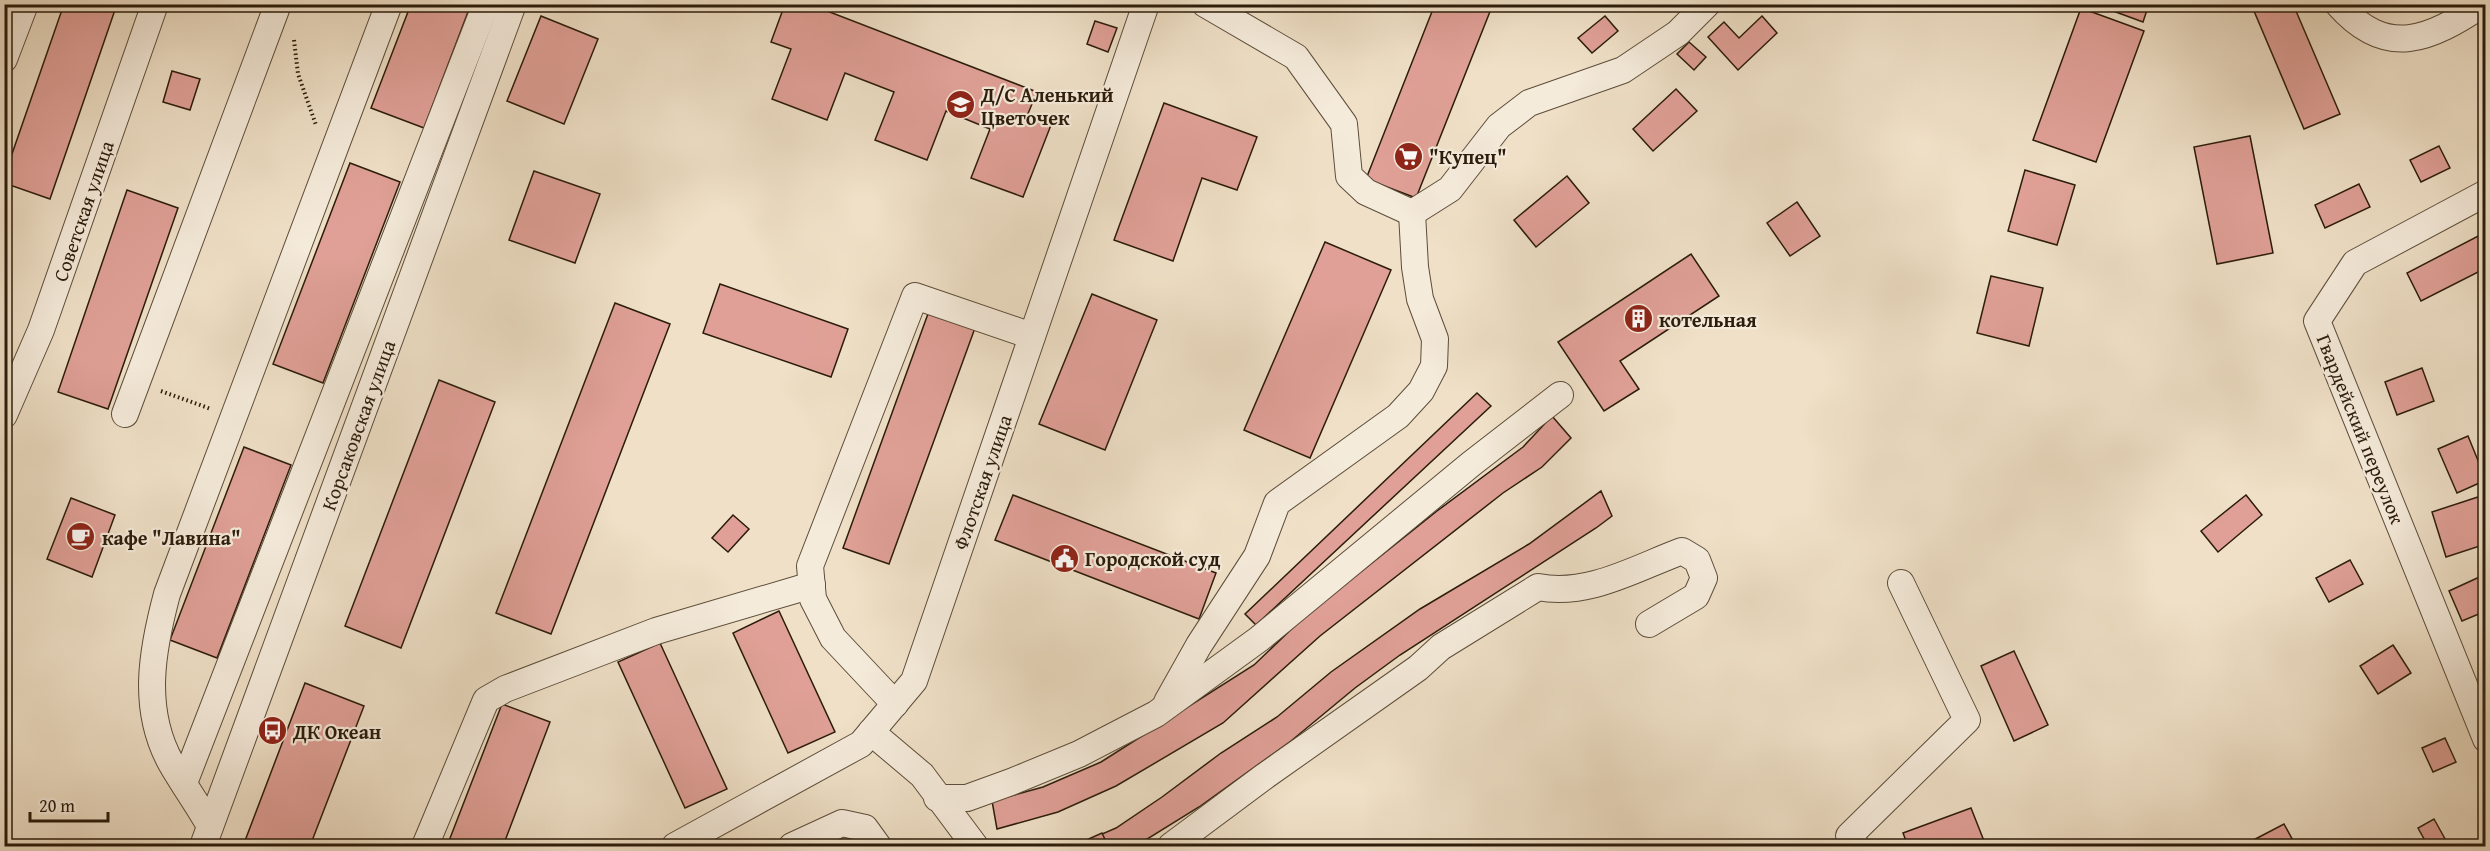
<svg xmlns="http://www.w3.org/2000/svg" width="2490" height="851" font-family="'Gentium Book Plus',serif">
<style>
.building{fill:#e0a097;stroke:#2b1c0b;stroke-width:1.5}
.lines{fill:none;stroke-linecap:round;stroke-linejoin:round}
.minor-casing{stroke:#5c4d3a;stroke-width:28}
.path{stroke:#2b1c0b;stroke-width:4;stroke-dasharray:1.5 3;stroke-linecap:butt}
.minor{stroke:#f5ebdb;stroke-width:26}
.labels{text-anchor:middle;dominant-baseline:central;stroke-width:4.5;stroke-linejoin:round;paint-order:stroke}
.poi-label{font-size:20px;font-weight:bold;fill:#2b1c0b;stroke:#f5ebdb;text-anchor:start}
.street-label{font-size:20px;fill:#2b1c0b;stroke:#f5ebdb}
</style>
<rect width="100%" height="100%" fill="#efe0c7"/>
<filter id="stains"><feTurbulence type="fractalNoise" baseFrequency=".00333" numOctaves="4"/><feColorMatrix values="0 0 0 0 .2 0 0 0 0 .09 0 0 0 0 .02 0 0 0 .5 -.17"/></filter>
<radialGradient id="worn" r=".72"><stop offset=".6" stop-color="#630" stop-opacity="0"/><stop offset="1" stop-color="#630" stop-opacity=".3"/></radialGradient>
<g class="building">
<path d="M64 4H117L50 199 4 183V177Z"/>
<path d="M411 4H471L424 128 371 108Z"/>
<path d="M785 4H809L1037 92 1027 116 1051 125 1023 197 971 178 990 129 946 111 927 160 875 140 894 92 845 73 827 120 772 99 791 49 771 42Z"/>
<path d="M1435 4H1493L1416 198 1366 179Z"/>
<path d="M2094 4H2149L2143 22Z"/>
<path d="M2251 4H2293L2340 114 2304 129Z"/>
<path d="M2081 8 2144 31 2096 162 2033 140Z"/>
<path d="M541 16 598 39 564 124 507 101Z"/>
<path d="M1605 16 1618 31 1592 53 1578 38Z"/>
<path d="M1762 16 1777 33 1738 70 1708 37 1724 22 1739 38Z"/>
<path d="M1095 21 1117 28 1108 52 1087 44Z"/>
<path d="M1689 42 1706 57 1694 70 1677 54Z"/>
<path d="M172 71 200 79 190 110 163 102Z"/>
<path d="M1676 89 1697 111 1653 151 1633 129Z"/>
<path d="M1164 103 1257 137 1237 190 1202 178 1173 261 1114 240Z"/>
<path d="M2250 136 2273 253 2217 264 2194 147Z"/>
<path d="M2439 146 2450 168 2421 182 2410 160Z"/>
<path d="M350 163 400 182 323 383 273 364Z"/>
<path d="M2025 170 2075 185 2057 245 2008 231Z"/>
<path d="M534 171 600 194 575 263 509 240Z"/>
<path d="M1567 176 1589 203 1536 247 1514 220Z"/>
<path d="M2359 184 2370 207 2325 228 2315 205Z"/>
<path d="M127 190 178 208 108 409 58 392Z"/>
<path d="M1797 202 1820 236 1790 256 1767 223Z"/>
<path d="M2486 232V268L2421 301 2407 273Z"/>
<path d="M1325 242 1391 270 1310 458 1244 430Z"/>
<path d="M1691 254 1719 296 1620 361 1639 389 1604 411 1558 342Z"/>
<path d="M1991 276 2043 288 2029 346 1977 333Z"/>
<path d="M720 284 848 329 831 377 703 333Z"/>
<path d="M1092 294 1157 320 1105 450 1039 424Z"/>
<path d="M615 303 670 324 551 634 496 613Z"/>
<path d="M929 311 975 328 889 564 843 548Z"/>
<path d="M2422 368 2434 401 2397 415 2385 382Z"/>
<path d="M439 380 495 402 401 648 345 626Z"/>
<path d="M1477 393 1491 406 1256 625 1245 614Z"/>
<path d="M1552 416 1571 438 1542 467 1503 493 1320 636 1223 723 1116 786 1058 812 997 829 992 801 1043 787 1101 762 1254 665 1303 618 1437 511 1523 447Z"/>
<path d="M2468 436 2486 480 2457 493 2438 449Z"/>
<path d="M244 447 291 465 217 658 170 640Z"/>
<path d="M1601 491 1612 516 1596 528 1400 655 1355 688 1291 741 1199 807 1136 846H1100L1095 837 1116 828 1162 797 1221 753 1277 717 1331 672 1420 609 1529 544Z"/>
<path d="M1013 495 1216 573 1199 619 995 540Z"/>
<path d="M2246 495 2262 515 2218 552 2201 531Z"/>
<path d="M2481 496 2486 510V544L2446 557 2432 512Z"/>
<path d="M71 498 115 515 92 577 47 559Z"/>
<path d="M733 515 749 529 728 552 712 538Z"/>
<path d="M2350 560 2363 584 2329 602 2316 578Z"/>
<path d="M2486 574V611L2462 621 2449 591Z"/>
<path d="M779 611 835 732 788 753 733 633Z"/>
<path d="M660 643 727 789 685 808 618 662Z"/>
<path d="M2393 645 2411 673 2378 694 2360 666Z"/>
<path d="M2014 651 2048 725 2014 741 1981 666Z"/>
<path d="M305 683 364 706 310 846H243Z"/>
<path d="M502 704 550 722 503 846H447Z"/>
<path d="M2445 738 2456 762 2433 772 2422 748Z"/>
<path d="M1971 808 1986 846H1908L1903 833Z"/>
<path d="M2434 819 2449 846H2428L2418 828Z"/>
<path d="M2284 824 2296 846H2242Z"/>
<path d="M853 830 860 846H818Z"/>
<path d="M1102 833 1108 846H1073Z"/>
</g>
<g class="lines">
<defs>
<g id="minor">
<path d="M1205 4 1296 57 1344 124 1349 176 1366 192 1412 213 1450 189 1499 126 1529 103 1623 70 1678 33 1707 4"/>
<path d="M2338 4C2387 60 2430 39 2483 4"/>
<path d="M4 59 25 4"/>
<path d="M2486 193 2355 263 2317 321 2486 739"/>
<path d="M125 414 278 4"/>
<path d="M4 415 41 330 155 4"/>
<path d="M1167 702 1199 645 1257 556 1277 503 1398 416 1421 391 1434 366 1435 339 1420 299 1415 267 1412 213"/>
<path d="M895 704 833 638 813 599 810 566 915 296 1032 336"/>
<path d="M871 732 922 775 975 846"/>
<path d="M184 783 486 4"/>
<path d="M937 798H967L1011 782 1079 754 1156 714 1259 639 1471 464 1560 395"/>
<path d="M210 826C198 805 183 784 171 763 141 709 152 650 167 594L389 4"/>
<path d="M203 846 513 4"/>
<path d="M425 846 486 700 505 689 656 631 812 585"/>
<path d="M675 846 861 744 914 681 1146 4"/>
<path d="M792 846 842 823 865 828 878 846"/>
<path d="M1171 846 1265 776 1418 668 1441 647 1538 587C1588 597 1636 568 1682 551L1697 560 1704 578 1696 596 1649 624"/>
<path d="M1856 846 1849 836 1967 720 1901 583"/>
</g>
</defs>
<use href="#minor" class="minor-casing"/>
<g class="path">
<path d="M294 40 298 74 316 125"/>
<path d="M161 391 211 409"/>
</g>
<use href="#minor" class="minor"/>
</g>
<defs>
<symbol id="school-disc" viewBox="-11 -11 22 22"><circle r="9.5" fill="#8f2418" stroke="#f5ebdb"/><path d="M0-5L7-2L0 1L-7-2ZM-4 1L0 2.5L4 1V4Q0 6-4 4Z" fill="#fff"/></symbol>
<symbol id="supermarket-disc" viewBox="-11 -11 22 22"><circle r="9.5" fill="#8f2418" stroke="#f5ebdb"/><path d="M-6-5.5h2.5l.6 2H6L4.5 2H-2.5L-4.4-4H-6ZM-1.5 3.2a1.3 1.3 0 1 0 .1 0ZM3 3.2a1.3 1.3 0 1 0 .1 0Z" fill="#fff"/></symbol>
<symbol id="building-disc" viewBox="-11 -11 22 22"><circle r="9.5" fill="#8f2418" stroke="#f5ebdb"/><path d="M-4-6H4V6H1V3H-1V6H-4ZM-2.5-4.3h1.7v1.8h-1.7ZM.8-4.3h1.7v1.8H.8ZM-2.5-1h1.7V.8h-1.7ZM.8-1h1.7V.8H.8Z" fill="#fff"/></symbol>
<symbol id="cafe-disc" viewBox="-11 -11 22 22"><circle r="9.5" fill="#8f2418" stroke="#f5ebdb"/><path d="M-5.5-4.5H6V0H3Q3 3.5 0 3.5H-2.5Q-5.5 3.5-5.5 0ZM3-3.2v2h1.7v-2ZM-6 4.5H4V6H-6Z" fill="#fff"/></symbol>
<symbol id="civic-disc" viewBox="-11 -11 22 22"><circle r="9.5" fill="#8f2418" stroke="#f5ebdb"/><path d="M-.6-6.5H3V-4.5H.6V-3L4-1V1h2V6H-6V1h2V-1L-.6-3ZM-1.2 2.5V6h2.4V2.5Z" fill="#fff"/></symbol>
<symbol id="bus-disc" viewBox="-11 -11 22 22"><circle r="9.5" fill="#8f2418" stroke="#f5ebdb"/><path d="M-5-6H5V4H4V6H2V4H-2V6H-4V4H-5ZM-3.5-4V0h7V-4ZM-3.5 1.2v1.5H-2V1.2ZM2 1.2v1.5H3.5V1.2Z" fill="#fff"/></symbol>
</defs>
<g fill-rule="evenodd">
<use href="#school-disc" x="944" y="88" width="33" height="33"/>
<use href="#supermarket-disc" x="1392" y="140" width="33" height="33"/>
<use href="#building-disc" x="1622" y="302" width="33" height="33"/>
<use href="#cafe-disc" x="64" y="520" width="33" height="33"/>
<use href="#civic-disc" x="1048" y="542" width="33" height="33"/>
<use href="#bus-disc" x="256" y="714" width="33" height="33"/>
</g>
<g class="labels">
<g class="poi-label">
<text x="981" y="94">Д/С Аленький<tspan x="981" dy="23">Цветочек</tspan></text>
<text x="1429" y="156">"Купец"</text>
<text x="1659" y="319">котельная</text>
<text x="102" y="537">кафе "Лавина"</text>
<text x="1085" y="558">Городской суд</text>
<text x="293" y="731">ДК Океан</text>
</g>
<g class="street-label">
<text transform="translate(83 211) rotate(-71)">Советская улица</text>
<text transform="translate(358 425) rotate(-70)">Корсаковская улица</text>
<text transform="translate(2361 429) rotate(68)">Гвардейский переулок</text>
<text transform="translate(982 482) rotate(-71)">Флотская улица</text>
</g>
</g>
<rect width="2490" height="851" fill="none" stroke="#efe0c7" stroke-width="24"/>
<rect x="6" y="6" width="2478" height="839" fill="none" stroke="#2b1c0b" stroke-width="3"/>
<rect x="12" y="12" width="2466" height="827" fill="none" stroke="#2b1c0b" stroke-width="1.5"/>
<path d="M30 812v9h78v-9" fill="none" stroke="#2b1c0b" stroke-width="3"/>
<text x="39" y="812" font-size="18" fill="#2b1c0b" stroke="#f5ebdb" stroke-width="4.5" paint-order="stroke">20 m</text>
<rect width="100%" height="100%" filter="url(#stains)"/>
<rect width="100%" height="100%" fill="url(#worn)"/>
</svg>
